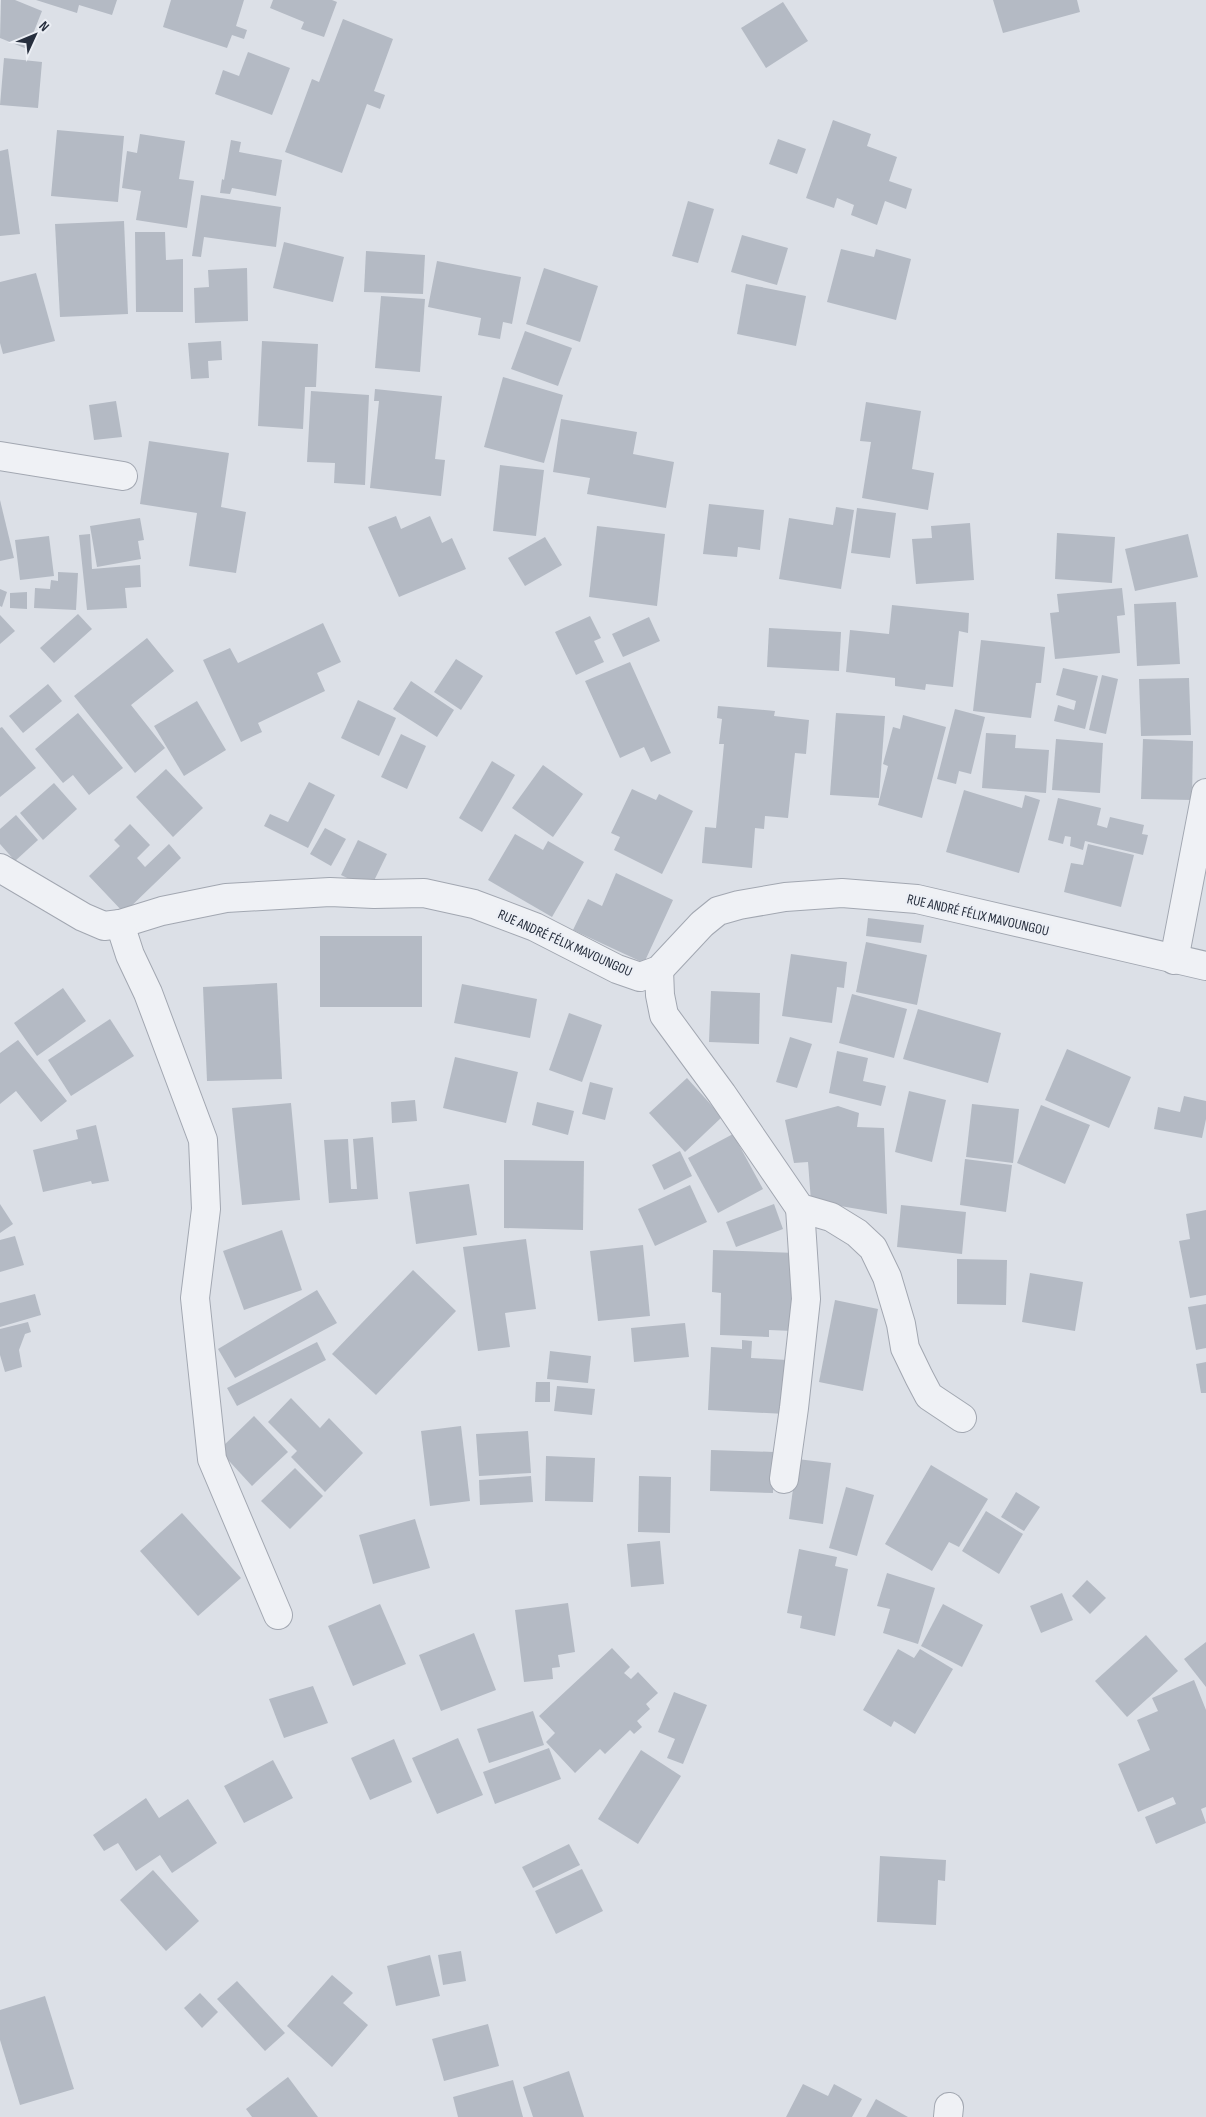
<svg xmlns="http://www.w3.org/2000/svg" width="1206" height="2117" font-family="'Sofia Sans Condensed',sans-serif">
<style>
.building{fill:#b4bac4}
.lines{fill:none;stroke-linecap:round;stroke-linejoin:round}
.minor-casing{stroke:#a2a7b1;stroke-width:30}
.minor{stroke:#eff1f5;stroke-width:28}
.labels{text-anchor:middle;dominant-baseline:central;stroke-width:5;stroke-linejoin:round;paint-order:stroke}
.street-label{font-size:14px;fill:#262e3d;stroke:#eceff5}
</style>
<rect width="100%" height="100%" fill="#dce0e7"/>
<g class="building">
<path d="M1 0H15L42 11 27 49 0 38Z"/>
<path d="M36 0H117L112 15 79 5 77 13Z"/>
<path d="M171 0H244L236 26 247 30 244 39 232 35 227 48 163 27Z"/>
<path d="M273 0H332L337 2 324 37 301 29 304 22 270 8Z"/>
<path d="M993 0H1077L1080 12 1003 33Z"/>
<path d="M783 2 808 41 766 68 741 28Z"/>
<path d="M343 19 393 39 374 91 385 95 380 109 367 104 342 173 285 152 312 79 319 82Z"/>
<path d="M248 52 290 68 272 115 215 94 223 70 239 76Z"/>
<path d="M4 58 42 62 38 108 0 105Z"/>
<path d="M833 120 871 134 867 146 897 157 889 181 912 189 906 209 885 201 877 225 851 215 854 205 837 198 834 208 806 198Z"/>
<path d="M57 130 124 136 118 202 51 196Z"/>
<path d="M140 134 185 141 179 179 194 181 187 228 136 220 141 191 122 188 127 151 137 153Z"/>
<path d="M778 139 806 149 797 174 769 164Z"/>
<path d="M231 140 241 142 239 152 282 160 276 196 232 188 230 194 220 193 222 179 224 180Z"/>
<path d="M8 149 20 234 0 236V151Z"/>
<path d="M201 195 281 207 276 247 204 237 201 257 192 256Z"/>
<path d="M688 201 714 209 698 263 672 256Z"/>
<path d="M124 221 128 314 60 317 55 224Z"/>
<path d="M135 232H165L166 260 183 259V312H136Z"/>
<path d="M742 235 788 248 777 285 731 272Z"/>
<path d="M284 242 344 257 333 302 273 288Z"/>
<path d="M841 249 874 257 876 249 911 259 896 320 827 302Z"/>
<path d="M366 251 425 255 423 294 364 292Z"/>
<path d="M437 261 521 277 512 324 503 322 500 339 478 335 481 318 428 307Z"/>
<path d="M247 268 248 321 195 323 194 288 209 287 208 270Z"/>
<path d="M544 268 598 286 580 342 526 324Z"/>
<path d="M36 273 55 341 3 354 0 343V282Z"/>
<path d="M746 284 806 296 796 346 737 334Z"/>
<path d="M381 296 425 299 420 372 375 368Z"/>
<path d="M525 331 572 348 558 386 511 369Z"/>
<path d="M221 341 222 360 208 361 209 378 191 379 188 343Z"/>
<path d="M262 341 318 344 316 387H305L303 429 258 426Z"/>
<path d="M503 377 563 395 544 463 484 447Z"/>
<path d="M375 389 442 396 435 459 445 460 441 496 370 488 379 401H374Z"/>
<path d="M311 391 369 395 365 485 334 483 335 463 307 462Z"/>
<path d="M116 401 122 437 94 440 89 405Z"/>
<path d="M866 402 921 411 912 469 934 473 928 510 862 498 871 442 860 441Z"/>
<path d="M561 419 637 432 633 454 674 462 666 508 587 494 590 478 553 472Z"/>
<path d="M149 441 229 453 221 507 246 512 236 573 189 566 197 513 140 504Z"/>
<path d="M500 465 544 470 536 536 493 531Z"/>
<path d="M0 500 14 558 0 561Z"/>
<path d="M709 504 764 510 760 550 738 547 737 557 703 554Z"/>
<path d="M836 507 854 510 841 589 779 579 789 518 833 525Z"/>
<path d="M857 508 896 513 890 558 851 553Z"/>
<path d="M396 516 401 529 430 516 442 543 452 538 466 569 399 597 368 527Z"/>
<path d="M140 518 144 540 138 541 141 559 97 567 90 526Z"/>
<path d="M970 523 974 580 916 584 912 539 932 538 931 526Z"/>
<path d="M597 526 665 534 657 606 589 597Z"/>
<path d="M1057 533 1115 537 1112 583 1055 579Z"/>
<path d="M90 534 92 569 140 565 141 587 125 588 127 608 87 610 79 535Z"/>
<path d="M1188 534 1198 577 1135 591 1125 549Z"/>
<path d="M49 536 54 576 20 580 15 540Z"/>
<path d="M545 537 562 565 525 586 508 558Z"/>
<path d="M58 572 78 573 76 610 34 608 35 588 50 589 51 580 58 581Z"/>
<path d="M1122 588 1125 615 1117 616 1120 653 1055 659 1050 613 1059 612 1057 594Z"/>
<path d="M0 589 7 592 2 607 0 606Z"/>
<path d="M27 592V609L10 608V593Z"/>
<path d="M1176 602 1180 664 1137 666 1134 604Z"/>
<path d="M892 605 969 613 968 633 959 631 953 687 926 684 925 690 895 686V678L846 672 850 630 889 634Z"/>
<path d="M78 614 92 629 54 663 40 648Z"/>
<path d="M0 615 15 631 0 644Z"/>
<path d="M590 616 601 638 594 641 604 662 576 675 555 632Z"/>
<path d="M649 617 660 641 623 657 612 634Z"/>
<path d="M323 623 341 662 317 673 325 691 258 723 262 732 241 742 203 660 230 648 238 663Z"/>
<path d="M769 628 841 632 839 671 767 667Z"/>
<path d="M147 638 174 671 131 705 165 748 135 773 74 696Z"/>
<path d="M981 640 1045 647 1041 683H1036L1031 718 973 711Z"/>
<path d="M456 659 483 676 461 710 434 692Z"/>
<path d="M630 662 671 753 651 762 644 747 620 758 585 681Z"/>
<path d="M1063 668 1098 676 1085 729 1054 721 1058 705 1074 710 1076 701 1056 695Z"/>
<path d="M1102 675 1118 679 1106 734 1089 730Z"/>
<path d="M1189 678 1191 735 1141 736 1139 679Z"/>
<path d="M411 681 454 710 437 737 393 709Z"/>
<path d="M48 684 62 701 23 733 9 716Z"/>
<path d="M358 700 396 718 379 756 341 738Z"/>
<path d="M197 701 226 750 184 776 154 726Z"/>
<path d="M718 706 775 711 774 716 809 720 806 754 795 753 788 818 765 816 764 829 755 828 752 868 702 863 705 827 716 828 724 744H719L722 719 717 718Z"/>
<path d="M955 709 985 717 971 774 959 771 956 784 937 779Z"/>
<path d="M78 713 123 768 89 795 73 775 63 783 35 749Z"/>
<path d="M836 713 885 716 879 798 830 795Z"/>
<path d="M903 715 946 727 922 818 878 805 888 766 883 764 893 727 900 729Z"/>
<path d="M2 727 36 768 0 797V728Z"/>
<path d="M986 733 1016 735 1015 748 1049 750 1046 793 982 788Z"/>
<path d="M401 734 426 746 407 789 381 777Z"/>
<path d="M1056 739 1103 743 1100 793 1052 790Z"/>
<path d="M1143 739 1193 741 1192 800 1141 799Z"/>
<path d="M492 761 515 775 482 832 459 818Z"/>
<path d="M543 765 583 794 553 837 512 808Z"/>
<path d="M166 769 203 808 173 837 136 797Z"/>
<path d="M309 782 335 795 308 848 264 826 270 814 288 822Z"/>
<path d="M54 783 77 809 43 840 20 813Z"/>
<path d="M632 789 656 800 659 794 693 811 662 874 614 850 620 837 611 833Z"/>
<path d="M964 790 1022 808 1025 795 1040 800 1019 873 946 852Z"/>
<path d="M1058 798 1101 808 1097 825 1107 828 1110 817 1144 825 1142 834 1148 835 1143 855 1085 841 1083 850 1070 846 1071 837 1065 836 1063 844 1048 840Z"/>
<path d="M16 815 38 840 15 861 0 844V829Z"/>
<path d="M130 824 150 845 137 858 145 867 169 844 181 858 124 913 89 876 120 846 114 840Z"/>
<path d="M325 828 346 839 331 866 310 854Z"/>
<path d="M515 834 543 850 548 841 584 862 552 917 488 880Z"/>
<path d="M358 840 387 854 370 889 341 875Z"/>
<path d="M1088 844 1134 855 1121 907 1064 892 1071 863 1083 865Z"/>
<path d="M616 873 673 900 644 963 573 930 588 899 602 906Z"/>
<path d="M868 918 924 925 921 943 866 936Z"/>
<rect x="320" y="936" width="102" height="71"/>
<path d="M866 942 927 955 917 1005 856 992Z"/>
<path d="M791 954 847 962 844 988 837 987 832 1023 782 1016Z"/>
<path d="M277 983 282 1079 207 1081 203 987Z"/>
<path d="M462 984 537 999 530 1038 454 1023Z"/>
<path d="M63 988 86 1021 37 1056 14 1023Z"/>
<path d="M711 991 760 993 759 1044 709 1042Z"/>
<path d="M852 994 907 1009 894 1058 839 1043Z"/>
<path d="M918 1009 1001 1033 988 1083 903 1059Z"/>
<path d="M569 1013 602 1025 582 1082 549 1070Z"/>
<path d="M110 1019 134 1056 71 1096 48 1060Z"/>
<path d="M790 1037 812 1044 797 1088 776 1082Z"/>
<path d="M18 1040 67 1101 41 1122 16 1091 0 1104V1053Z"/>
<path d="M1067 1049 1131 1077 1109 1128 1045 1100Z"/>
<path d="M837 1051 868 1058 863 1081 886 1086 881 1106 829 1093Z"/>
<path d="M455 1057 518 1072 506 1123 443 1108Z"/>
<path d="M687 1078 722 1117 685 1152 649 1113Z"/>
<path d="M590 1082 613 1088 605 1120 582 1114Z"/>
<path d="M909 1091 946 1100 932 1162 895 1152Z"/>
<path d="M1184 1096 1206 1101V1119L1202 1138 1154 1129 1158 1107 1180 1112Z"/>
<path d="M415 1100 417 1121 392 1123 391 1102Z"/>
<path d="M537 1102 574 1111 568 1135 532 1125Z"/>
<path d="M291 1103 300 1200 242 1205 232 1108Z"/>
<path d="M972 1104 1019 1109 1013 1163 966 1157Z"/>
<path d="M1041 1105 1090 1125 1065 1184 1017 1163Z"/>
<path d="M838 1106 859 1113 857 1127 884 1128 887 1214 811 1201 808 1162 794 1163 785 1120Z"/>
<path d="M96 1125 109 1181 92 1184 91 1181 43 1192 33 1150 78 1139 76 1130Z"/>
<path d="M733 1134 763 1189 718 1213 688 1158Z"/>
<path d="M373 1137 378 1199 329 1203 324 1140 348 1139 351 1189H357L353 1139Z"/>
<path d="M680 1151 692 1176 664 1190 652 1165Z"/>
<path d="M965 1159 1012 1165 1006 1212 960 1205Z"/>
<path d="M504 1160 584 1161 583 1230 504 1228Z"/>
<path d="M469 1184 477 1235 416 1244 409 1192Z"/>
<path d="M690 1185 707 1222 655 1246 638 1209Z"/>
<path d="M0 1204 13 1224 0 1233Z"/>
<path d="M774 1204 783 1229 736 1247 726 1222Z"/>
<path d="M901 1205 966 1212 962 1254 897 1247Z"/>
<path d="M1206 1210V1295L1190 1298 1179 1241 1190 1239 1186 1214Z"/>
<path d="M282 1230 302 1290 244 1310 223 1251Z"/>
<path d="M15 1236 24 1265 0 1272V1240Z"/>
<path d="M526 1239 536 1309 505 1313 510 1347 478 1351 463 1247Z"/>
<path d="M643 1245 650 1316 598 1321 590 1251Z"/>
<path d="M713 1250 796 1253 793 1331 769 1330V1337L720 1335 721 1293 712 1292Z"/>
<path d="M957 1259 1007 1260 1006 1305 957 1304Z"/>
<path d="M413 1270 456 1311 376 1395 332 1354Z"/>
<path d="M1030 1273 1083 1282 1075 1331 1022 1322Z"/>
<path d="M317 1290 337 1323 235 1378 218 1349Z"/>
<path d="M35 1294 41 1315 0 1327V1303Z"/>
<path d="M835 1300 878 1309 863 1391 819 1382Z"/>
<path d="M1206 1304V1348L1196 1350 1188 1307Z"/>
<path d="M28 1322 31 1332 25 1334 19 1350 22 1367 5 1372 0 1355V1329Z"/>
<path d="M685 1323 689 1357 634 1362 631 1328Z"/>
<path d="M742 1340 752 1341 751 1358 787 1360 785 1414 708 1410 711 1347 742 1349Z"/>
<path d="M317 1342 326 1360 237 1406 227 1388Z"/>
<path d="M550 1351 591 1356 588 1383 547 1379Z"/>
<path d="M1206 1362V1393H1201L1196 1364Z"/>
<path d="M536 1382H550V1402H535Z"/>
<path d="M557 1386 595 1389 592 1415 554 1411Z"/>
<path d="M291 1398 320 1428 329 1418 363 1453 325 1492 291 1457 297 1451 268 1422Z"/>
<path d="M254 1416 288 1452 252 1486 219 1450Z"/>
<path d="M461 1426 470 1501 430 1506 421 1431Z"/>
<path d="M528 1431 531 1473 479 1476 476 1434Z"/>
<path d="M711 1450 774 1452 773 1493 710 1491Z"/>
<path d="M546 1456 595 1458 593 1502 545 1501Z"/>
<path d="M797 1459 831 1463 823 1524 789 1519Z"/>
<path d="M931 1465 988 1499 959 1547 949 1542 932 1571 885 1544Z"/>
<path d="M295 1468 323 1496 290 1529 261 1501Z"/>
<path d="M531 1476 533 1502 480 1505 479 1480Z"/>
<path d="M639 1476 671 1477 670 1533 638 1532Z"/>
<path d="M846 1487 874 1495 857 1556 829 1548Z"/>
<path d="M1016 1492 1040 1507 1024 1531 1001 1517Z"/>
<path d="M986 1511 1023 1534 999 1574 962 1551Z"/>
<path d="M182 1513 241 1578 198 1616 140 1551Z"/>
<path d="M415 1519 430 1568 373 1584 359 1535Z"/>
<path d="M660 1541 664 1584 631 1587 627 1544Z"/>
<path d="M799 1549 837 1557 835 1566 848 1569 835 1636 800 1628 802 1616 787 1613Z"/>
<path d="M887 1573 935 1588 918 1644 883 1633 890 1609 877 1606Z"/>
<path d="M1087 1580 1106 1598 1090 1614 1072 1596Z"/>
<path d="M1062 1593 1073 1620 1041 1633 1030 1606Z"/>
<path d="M568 1603 575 1652 558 1655 560 1667 552 1668 553 1679 524 1682 515 1610Z"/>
<path d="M380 1604 406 1664 353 1686 328 1626Z"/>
<path d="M943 1604 983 1625 962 1667 921 1646Z"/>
<path d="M474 1633 496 1690 441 1711 419 1655Z"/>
<path d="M1146 1635 1178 1671 1127 1717 1095 1681Z"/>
<path d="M1206 1642V1687L1184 1659Z"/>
<path d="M612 1648 630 1667 624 1673 631 1679 638 1672 658 1693 646 1704 650 1709 637 1721 642 1727 634 1734 630 1730 605 1754 600 1749 575 1773 546 1742 555 1733 539 1716Z"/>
<path d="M898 1649 914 1658 920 1649 953 1669 915 1734 894 1721 891 1727 863 1710Z"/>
<path d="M1194 1680 1206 1710V1807L1201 1809 1206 1823 1156 1844 1145 1817 1176 1804 1173 1797 1138 1812 1118 1764 1150 1750 1137 1720 1158 1711 1152 1698Z"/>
<path d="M313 1686 328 1723 284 1738 269 1699Z"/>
<path d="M674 1692 707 1705 683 1764 667 1758 675 1739 658 1732Z"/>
<path d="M533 1711 544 1745 489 1763 477 1729Z"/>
<path d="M458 1738 483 1795 437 1814 412 1758Z"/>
<path d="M394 1739 412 1782 370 1800 351 1758Z"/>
<path d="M549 1748 561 1779 495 1804 483 1772Z"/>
<path d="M641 1750 681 1776 638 1844 598 1819Z"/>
<path d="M273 1760 293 1798 244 1823 224 1786Z"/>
<path d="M146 1798 159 1818 188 1799 217 1843 172 1873 160 1855 136 1871 118 1843 104 1851 93 1835Z"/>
<path d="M569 1844 580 1865 533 1888 522 1867Z"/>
<path d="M880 1856 946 1860 945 1881 938 1880 936 1925 877 1922Z"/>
<path d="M582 1869 603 1911 556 1934 535 1891Z"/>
<path d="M153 1870 199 1921 166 1951 120 1900Z"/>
<path d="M461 1951 466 1981 443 1985 438 1955Z"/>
<path d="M430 1955 440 1996 396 2006 387 1966Z"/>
<path d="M332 1975 353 1993 343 2003 368 2025 332 2067 287 2026Z"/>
<path d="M237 1981 285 2033 265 2051 217 1999Z"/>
<path d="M200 1993 218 2012 202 2028 184 2008Z"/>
<path d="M45 1996 74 2089 20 2105 0 2040V2010Z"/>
<path d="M488 2024 499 2066 444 2081 432 2039Z"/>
<path d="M569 2071 584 2117H533L523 2087Z"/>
<path d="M288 2077 318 2117H252L246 2109Z"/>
<path d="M513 2080 523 2117H458L453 2097Z"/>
<path d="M803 2084 828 2096 834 2084 862 2099 852 2117H786Z"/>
<path d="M876 2099 908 2117H866Z"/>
</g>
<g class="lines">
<defs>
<g id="minor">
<path d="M0 456 123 476"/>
<path d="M0 868 83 917 104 926 120 924 162 911 226 898 330 892 374 894 424 893 474 904 535 927 617 969 640 977 659 970 702 924 718 911 739 905 785 897 842 893 917 899 1206 966"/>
<path d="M120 924 130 955 148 993 203 1140 206 1209 195 1298 212 1459 278 1615"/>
<path d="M1174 960 1206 793"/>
<path d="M659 970 660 995 664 1015 722 1094 800 1208 831 1217 857 1233 873 1248 887 1277 901 1324 905 1348 919 1377 929 1396 962 1418"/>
<path d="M784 1479 794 1408 806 1299 800 1208"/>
<path d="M948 2117 949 2107"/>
</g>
</defs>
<use href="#minor" class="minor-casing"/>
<use href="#minor" class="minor"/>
</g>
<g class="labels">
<g class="street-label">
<text transform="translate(978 915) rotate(13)">RUE ANDRÉ FÉLIX MAVOUNGOU</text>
<text transform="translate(565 943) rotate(24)">RUE ANDRÉ FÉLIX MAVOUNGOU</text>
</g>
</g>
<g transform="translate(35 35) rotate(46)" stroke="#eceff5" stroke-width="4" paint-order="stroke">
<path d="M0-4L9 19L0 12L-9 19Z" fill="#262e3d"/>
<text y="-8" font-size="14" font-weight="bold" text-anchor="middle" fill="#262e3d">N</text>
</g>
</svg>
